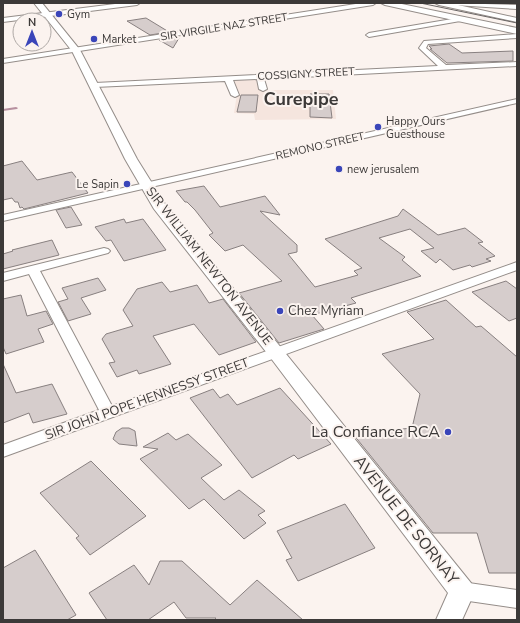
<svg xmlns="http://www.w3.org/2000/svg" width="520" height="623" font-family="'Nunito Sans',sans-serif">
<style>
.built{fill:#f5e5de}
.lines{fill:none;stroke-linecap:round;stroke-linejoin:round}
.stream{fill:#b7909f;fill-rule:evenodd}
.building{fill:#d6cdcc;stroke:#888080}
.minor-casing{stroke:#948d89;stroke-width:2}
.tertiary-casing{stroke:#948d89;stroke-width:2}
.secondary-casing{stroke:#948d89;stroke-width:2}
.minor{fill:#fff;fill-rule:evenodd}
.tertiary{fill:#fff;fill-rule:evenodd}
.secondary{fill:#fff;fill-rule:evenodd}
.tram{stroke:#6a6665;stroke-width:1}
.poi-dot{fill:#3a45b9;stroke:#fbf3ef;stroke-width:1.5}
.labels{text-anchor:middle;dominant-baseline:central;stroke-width:4;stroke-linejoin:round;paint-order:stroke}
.far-poi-label{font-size:11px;fill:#3c3938;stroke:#fbf3ef;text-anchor:start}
.far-street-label{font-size:11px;fill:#3c3938;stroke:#fbf3ef}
.street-label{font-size:13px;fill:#3c3938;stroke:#fbf3ef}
.poi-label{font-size:13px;fill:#3c3938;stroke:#fbf3ef;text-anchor:start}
.near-poi-label{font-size:16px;fill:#3c3938;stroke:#fbf3ef;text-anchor:end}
.near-street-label{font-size:16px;fill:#3c3938;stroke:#fbf3ef}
.far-town-label{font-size:18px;font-weight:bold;fill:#3c3938;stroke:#fbf3ef}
</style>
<rect width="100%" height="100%" fill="#fbf3ef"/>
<path class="built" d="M258 77 262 90H333L336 119 255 120 254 114 234 113 237 94 231 79Z"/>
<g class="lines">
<path class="stream" d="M16 107 18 108 17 109 3 111V109Z"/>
</g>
<g class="building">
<path d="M146 18 169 32 150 35 127 21Z"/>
<path d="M178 37 179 38 173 48 159 40Z"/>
<path d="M449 44 462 53 513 51V61L447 63 430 49H432L429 46Z"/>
<path d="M310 94H329L332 118 310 117Z"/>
<path d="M241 95H258L256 112H237Z"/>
<path d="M22 161 37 180 72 172 88 193 24 209 22 207 20 208 18 202H15L12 198 3 200V166Z"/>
<path d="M204 186 220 207 265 196 280 215 260 211 297 245V252L288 254 315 287 358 275 354 271 362 268 325 239 398 216 403 209 438 235 465 228 483 242 478 243 495 256 486 259 491 261 472 267 470 265 453 270 440 259 436 263 421 251 434 248 410 229 379 238 405 257 402 260 421 276 351 298 356 303 312 315 324 329 279 343 239 293 282 281 243 245 225 251 209 235 213 233 195 210 187 202H185L176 191Z"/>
<path d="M71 207 82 225 66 228 56 210Z"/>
<path d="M124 219 126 223 143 219 166 250 124 261 111 240 106 241 95 227Z"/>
<path d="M52 240 59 255 3 269V254L13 251 12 250Z"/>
<path d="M98 278 106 290 81 298 91 314 68 321 58 302 68 299 62 288Z"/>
<path d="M506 281 517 289V318L509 321 472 292Z"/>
<path d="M162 282 170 292 197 285 209 303 223 299 256 342 219 355 194 324 153 336 171 364 139 374 137 370 117 377 109 363 115 362 102 339 106 334 133 326 123 310 137 289Z"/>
<path d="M21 295 27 316 46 311 53 324 38 329 44 342 6 354 3 347V299Z"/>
<path d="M446 300 476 327 481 326 517 357V573H489L477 533H433L353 434 412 428 420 394 382 354 434 339 407 312Z"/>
<path d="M3 364 16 393 52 384 67 414 33 423 29 413 3 423Z"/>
<path d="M280 388 331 444 298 459 294 455 252 478 190 398 213 389 220 398 228 394 237 405Z"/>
<path d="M122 428H129L135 431 137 446 119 444 113 439 116 432Z"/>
<path d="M168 433 176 440 188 434 222 465 201 478 224 500 239 490 265 511 258 515 266 523 244 539 204 499 189 509 140 459 158 449 143 447Z"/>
<path d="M91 461 146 516 90 555 76 538 79 536 40 493Z"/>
<path d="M345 504 375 548 298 581 286 560 292 558 277 531Z"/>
<path d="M35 550 76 615 67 620H3V568Z"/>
<path d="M160 561H182L230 605 257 580 303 620H214L216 618H186L174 602 148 620H107L89 593 134 565 149 585Z"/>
</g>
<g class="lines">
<defs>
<g id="minor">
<path d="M123 3H140L137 5 3 22V18Z"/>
<path d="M362 3H376L373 5 3 63V59Z"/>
<path d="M451 3 517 5V9L454 5Z"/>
<path d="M464 17 467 19 466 20 369 37 366 35 369 33Z"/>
<path d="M517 34V38L428 44 426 48 446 65 517 62V66L264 79 267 89 263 91 259 89 257 79 233 80 239 95 235 97 231 95 225 81 95 87 91 85 95 83 438 66 419 48 424 41Z"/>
<path d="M517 99V103L3 221V215Z"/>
<path d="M104 248 108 249 110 251 108 253 40 271 112 406 517 262V270L3 457V445L99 410 29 274 3 281V273Z"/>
<path d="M462 582 517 590V608L462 600 455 597 452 591 455 585Z"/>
</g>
<g id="tertiary">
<path d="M34 3H42L80 50 137 159 165 204 471 583 475 591 462 620H436L448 593 270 357 154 209 125 159 72 51Z"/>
<path d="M435 3H449L517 18V22L439 5Z"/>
</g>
<path id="secondary" d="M381 3H397L517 28V34L385 5Z"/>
</defs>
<use href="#minor" class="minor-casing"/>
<use href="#tertiary" class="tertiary-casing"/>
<use href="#secondary" class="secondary-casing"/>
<use href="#minor" class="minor"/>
<use href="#tertiary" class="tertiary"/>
<use href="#secondary" class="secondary"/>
<path class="tram" d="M420 3 517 23"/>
</g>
<g class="poi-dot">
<circle cx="59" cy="14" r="4"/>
<circle cx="94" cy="39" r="4"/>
<circle cx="378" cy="127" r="4"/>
<circle cx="339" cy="169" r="4"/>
<circle cx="127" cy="184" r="4"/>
<circle cx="280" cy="311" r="4"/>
<circle cx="448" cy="432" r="4"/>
</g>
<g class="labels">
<g class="far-poi-label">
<text x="67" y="14">Gym</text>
<text x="102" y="39">Market</text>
<text x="386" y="121">Happy Ours<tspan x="386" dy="13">Guesthouse</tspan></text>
<text x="347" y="169">new jerusalem</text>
<text x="119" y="184" text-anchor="end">Le Sapin</text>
</g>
<g class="far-street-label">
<text transform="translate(224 27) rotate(-9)">SIR VIRGILE NAZ STREET</text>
<text transform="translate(306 74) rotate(-3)">COSSIGNY STREET</text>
<text transform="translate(320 146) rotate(-13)">REMONO STREET</text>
</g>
<g class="street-label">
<text transform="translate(209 266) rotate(52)">SIR WILLIAM NEWTON AVENUE</text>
<text transform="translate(147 399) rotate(-20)">SIR JOHN POPE HENNESSY STREET</text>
</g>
<g class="poi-label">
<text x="288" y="311">Chez Myriam</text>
</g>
<g class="near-poi-label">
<text x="440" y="432">La Confiance RCA</text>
</g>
<g class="near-street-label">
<text transform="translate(406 520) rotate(52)">AVENUE DE SORNAY</text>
</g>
<g class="far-town-label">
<text x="301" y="99">Curepipe</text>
</g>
</g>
<rect width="520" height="623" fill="none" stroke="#3c3938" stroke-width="8"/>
<g transform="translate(32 32)"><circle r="19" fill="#fbf3ef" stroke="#afa9a6"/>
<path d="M0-3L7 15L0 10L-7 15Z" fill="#3a45b9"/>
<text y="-6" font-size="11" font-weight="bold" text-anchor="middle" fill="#3c3938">N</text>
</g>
</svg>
